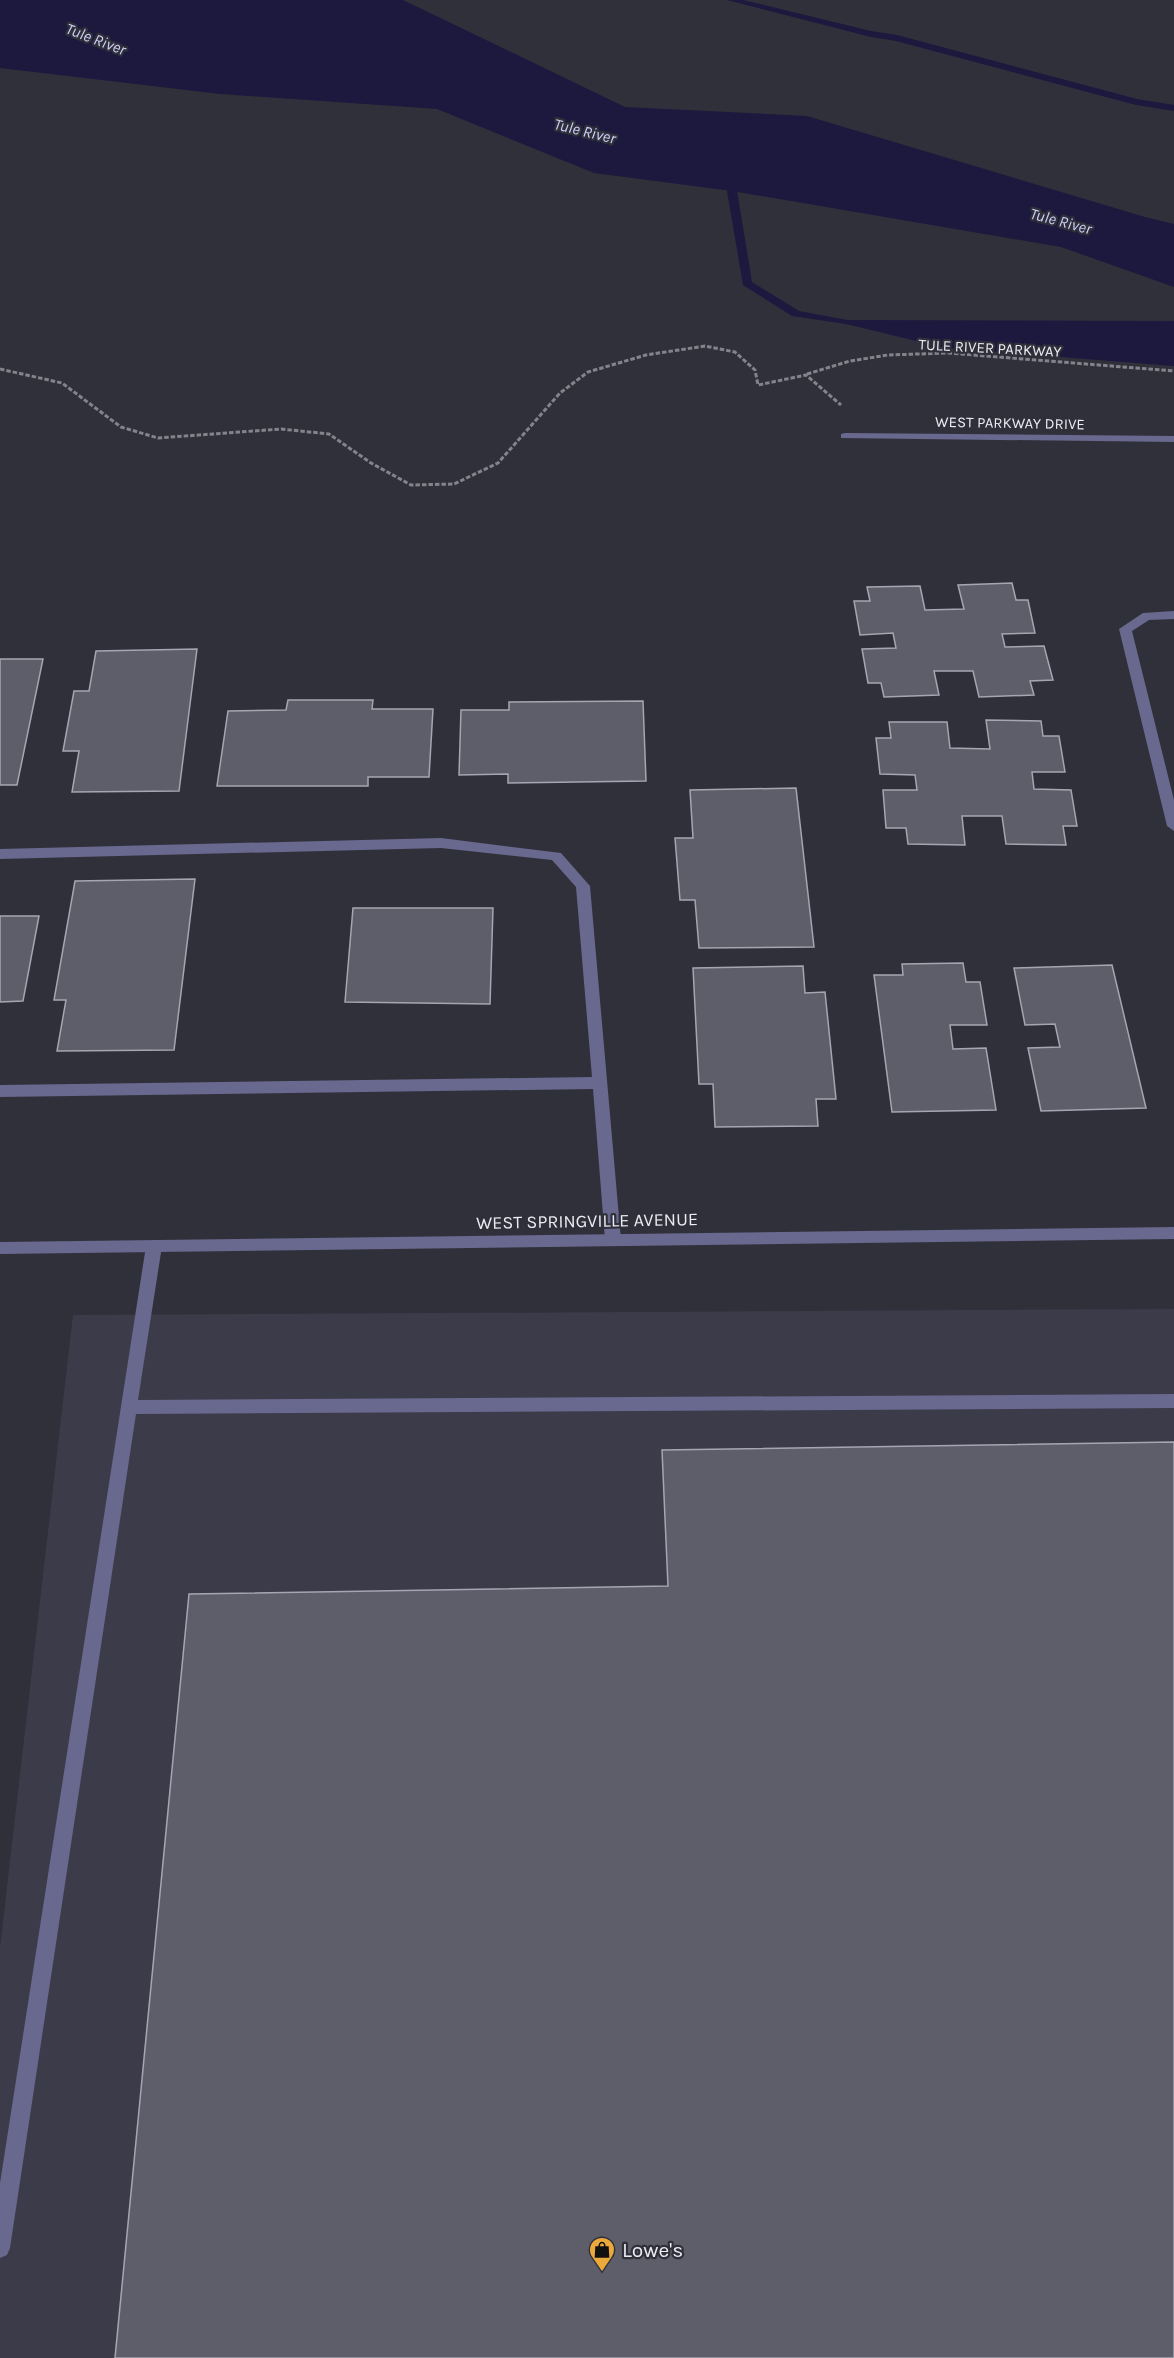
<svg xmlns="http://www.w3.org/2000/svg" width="1174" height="2358" font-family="Karla,sans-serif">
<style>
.built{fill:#3b3b4a}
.water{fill:#1c183e}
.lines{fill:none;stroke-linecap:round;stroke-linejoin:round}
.stream{fill:#1c183e;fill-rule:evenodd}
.building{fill:#5e5e6a;stroke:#a6a6b3;stroke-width:1.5}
.path{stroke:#83838c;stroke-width:3;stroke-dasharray:4.5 2;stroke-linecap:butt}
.service{fill:#69688e;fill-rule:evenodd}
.minor{fill:#69688e;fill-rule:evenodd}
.labels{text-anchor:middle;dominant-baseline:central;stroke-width:4.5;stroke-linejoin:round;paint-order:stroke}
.far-street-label{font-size:15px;fill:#ebecf3;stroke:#30303b}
.far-water-label{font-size:16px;font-style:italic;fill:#cfcffb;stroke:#30303b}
.street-label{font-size:18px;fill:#ebecf3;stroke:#30303b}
.near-poi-label{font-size:21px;fill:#ebecf3;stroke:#30303b;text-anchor:start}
</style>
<rect width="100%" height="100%" fill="#30303b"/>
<path class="built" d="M1174 1309V2358H0V1948L73 1315Z"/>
<g class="water">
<path d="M0 0H403L625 107 807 116 1145 217 1174 224V287L1061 247 732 191 594 173 437 109 220 94 0 68Z"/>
<path d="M830 320 1174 321V366L945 348Z"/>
</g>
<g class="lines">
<g class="stream">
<path d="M727 0H743L871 31 897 35 1137 99 1174 105V111L1136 105 896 41 871 37Z"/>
<path d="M732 169 737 172V191L752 282 799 311 853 321V325L792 316 743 285 727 191V172Z"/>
</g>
</g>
<g class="building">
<path d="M1012 583 1016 600H1028L1035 633 1002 634 1005 647 1044 646 1053 680 1030 681 1034 695 979 697 973 671H934L939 695 884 697 881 683H868L862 649 896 648 893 633 860 635 854 601H870L867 587 920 586 925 610 964 609 958 585Z"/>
<path d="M197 649 179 791 72 792 79 751H63L74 691H89L96 651Z"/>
<path d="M0 659H43L17 785H0Z"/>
<path d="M288 700H373L372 709H433L429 777H368V786H217L228 711 286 710Z"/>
<path d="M643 701 646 781 508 783V774L459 775 461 710H509V702Z"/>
<path d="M986 720 1041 721 1043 736H1059L1065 772H1032L1034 789 1071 790 1077 826H1063L1066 845 1006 844 1002 816H962L965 845 908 844 906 828H886L883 790H917L915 775 880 774 876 738H891L889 722H947L950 748 990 749Z"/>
<path d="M796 788 814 947 699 948 695 900H680L675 838H693L690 790Z"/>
<path d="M195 879 174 1050 57 1051 66 1000H54L75 881Z"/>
<path d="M353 908H493L490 1004 345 1002Z"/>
<path d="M0 916H39L23 1001 0 1002Z"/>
<path d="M963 963 966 982H980L987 1025H950L953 1049 986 1048 996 1110 892 1112 874 975H903L902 964Z"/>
<path d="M1112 965 1146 1108 1041 1111 1028 1048 1060 1047 1055 1024 1025 1025 1014 968Z"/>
<path d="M803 966 805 993 825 992 836 1099H816L818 1126 715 1127 713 1084H699L693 968Z"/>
<path d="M1174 1442V2358H115L189 1594 668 1586 662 1450Z"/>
</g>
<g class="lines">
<g class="path">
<path d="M0 369 62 383 121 427 158 438 281 429 329 434 371 463 411 485 454 484 498 463 560 393 588 372 646 355 705 346 735 352 755 370 758 385 806 375 841 405"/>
<path d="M807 374 850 361 888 355 948 353 1174 371"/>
</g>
<g class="service">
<path d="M1174 611V619L1149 620 1132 631 1174 800V831L1167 826 1119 629 1143 613Z"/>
<path d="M441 838 561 853 590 886 621 1240 618 1244 613 1246 608 1244 605 1240 593 1089 0 1097V1085L592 1077 576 887 552 860 441 848 0 859V849Z"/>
<path d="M154 1240 159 1242 162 1246 138 1400 1174 1394V1408L136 1414 10 2248 7 2255 0 2258V2183L146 1246 149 1242Z"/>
</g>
<g class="minor">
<path d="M845 433 1174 436V442L841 438V434Z"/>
<path d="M1174 1227V1239L0 1254V1242Z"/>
</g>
</g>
<defs>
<symbol id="shop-pin" viewBox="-11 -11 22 30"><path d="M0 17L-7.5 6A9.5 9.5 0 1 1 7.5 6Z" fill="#eca93b" stroke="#30303b"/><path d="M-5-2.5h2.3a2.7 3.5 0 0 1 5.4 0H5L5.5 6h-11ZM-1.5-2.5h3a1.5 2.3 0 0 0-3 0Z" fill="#111"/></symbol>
</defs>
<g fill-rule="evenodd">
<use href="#shop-pin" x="587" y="2235" width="30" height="40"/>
</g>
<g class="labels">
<g class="far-street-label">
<text transform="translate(990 348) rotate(3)">TULE RIVER PARKWAY</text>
<text transform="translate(1010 423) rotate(1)">WEST PARKWAY DRIVE</text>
</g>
<g class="far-water-label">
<text transform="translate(96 39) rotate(21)">Tule River</text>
<text transform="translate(585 131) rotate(14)">Tule River</text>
<text transform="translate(1061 221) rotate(15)">Tule River</text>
</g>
<g class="street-label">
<text transform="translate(587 1221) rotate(-1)">WEST SPRINGVILLE AVENUE</text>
</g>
<g class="near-poi-label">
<text x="622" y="2250">Lowe's</text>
</g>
</g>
</svg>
